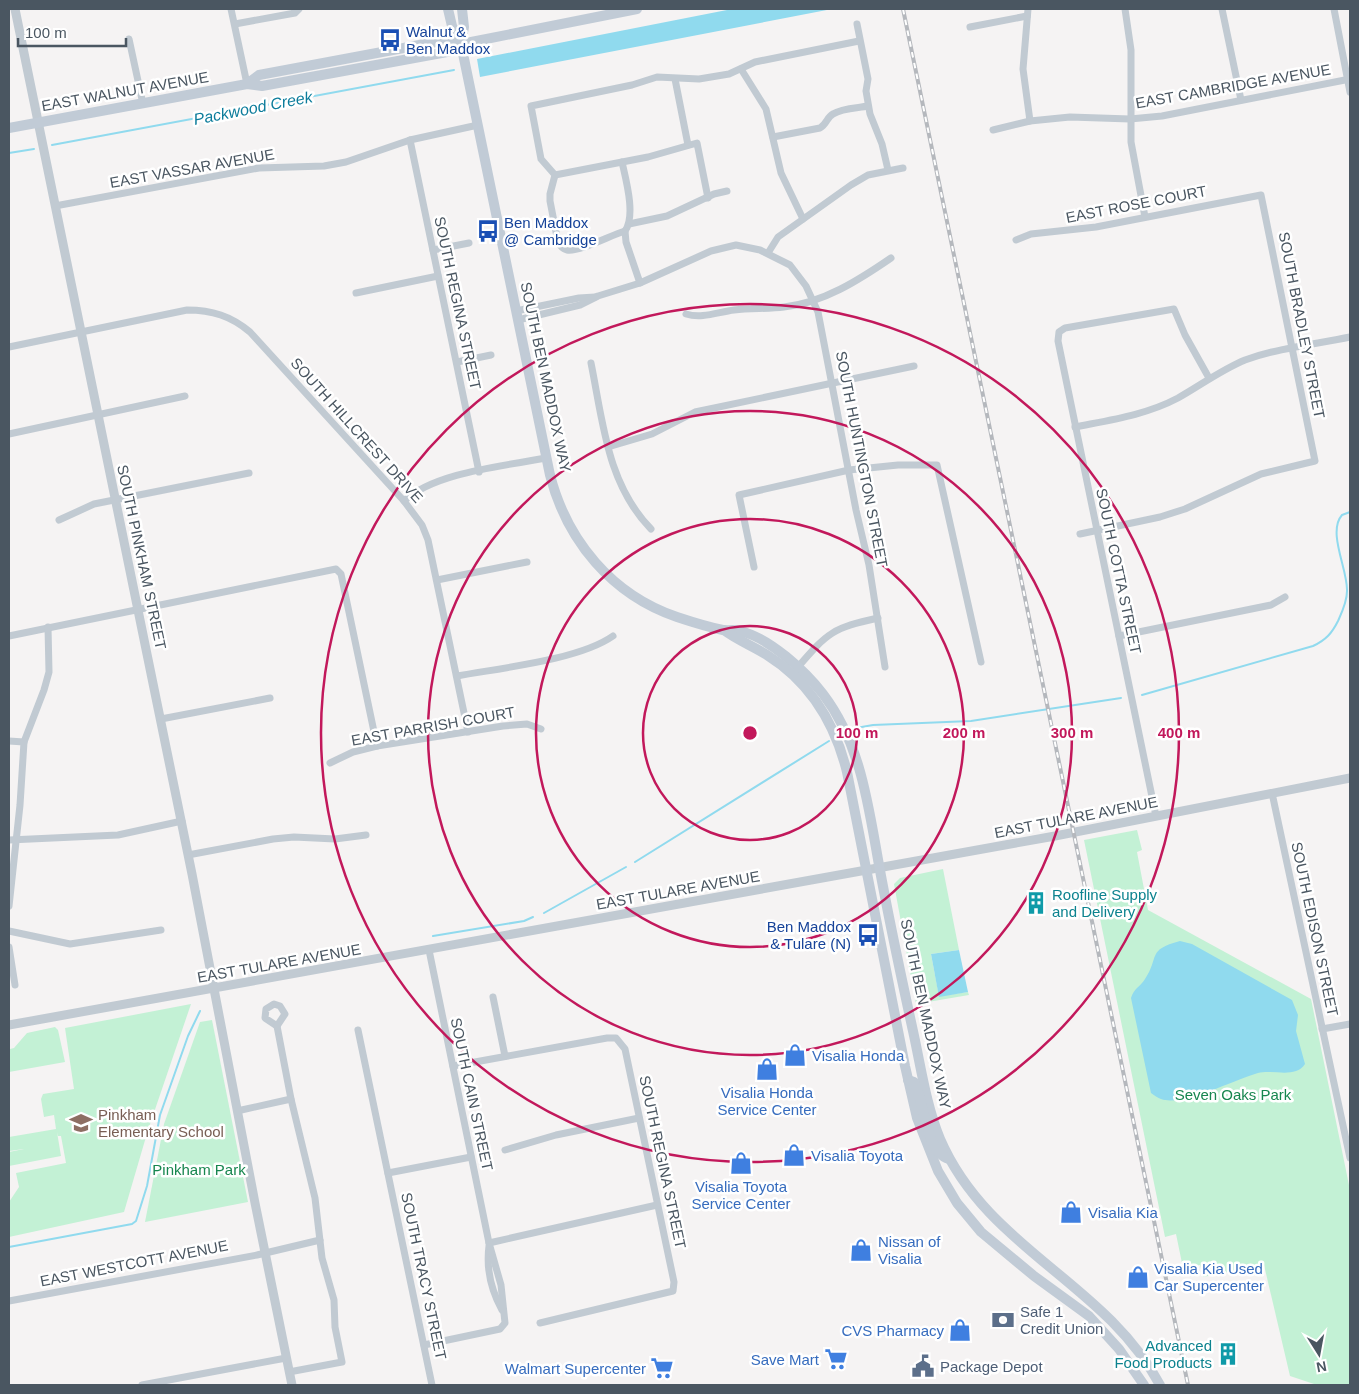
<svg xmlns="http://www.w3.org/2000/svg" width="1359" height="1394" font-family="Helvetica,sans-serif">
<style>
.green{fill:#c3f1d5}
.water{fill:#90daee}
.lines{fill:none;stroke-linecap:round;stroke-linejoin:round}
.stream{stroke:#90daee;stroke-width:2}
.minor{stroke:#c1cad2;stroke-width:7}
.tertiary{stroke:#c1cad2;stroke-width:9}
.secondary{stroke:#c1cbd6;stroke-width:10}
.rail-casing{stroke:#b5b8bd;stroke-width:4}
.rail{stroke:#fff;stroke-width:2;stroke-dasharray:5.5;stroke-linecap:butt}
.ring{fill:none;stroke:#c2185b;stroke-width:2.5}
.labels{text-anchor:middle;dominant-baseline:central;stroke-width:5;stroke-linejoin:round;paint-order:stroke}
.transit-label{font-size:15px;fill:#164399;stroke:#fff;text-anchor:start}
.street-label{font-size:15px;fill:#4a5661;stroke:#fff}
.culture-label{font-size:15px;fill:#0d838f;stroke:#fff;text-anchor:start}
.shop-label{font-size:15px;fill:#366cbe;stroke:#fff;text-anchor:start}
.park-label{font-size:15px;fill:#17864f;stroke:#fff}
.education-label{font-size:15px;fill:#785e54;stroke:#fff;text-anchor:start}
.service-label{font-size:15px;fill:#4e5e75;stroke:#fff;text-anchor:start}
.water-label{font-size:16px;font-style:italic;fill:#0c7c9b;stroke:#fff}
.centre{fill:#c2185b;stroke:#fff;stroke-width:2.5}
.ring-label{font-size:15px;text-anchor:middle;font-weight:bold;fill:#c2185b;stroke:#fff;stroke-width:5;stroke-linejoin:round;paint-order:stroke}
</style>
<rect width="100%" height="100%" fill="#f5f3f3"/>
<g class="green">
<path d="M1137 830 1142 850 1137 852 1148 910 1311 999 1350 1190V1385H1317L1290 1376 1264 1265 1203 1277 1200 1265 1183 1268 1176 1234 1165 1237 1084 840Z"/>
<path d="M943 869 959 950 931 954 939 996 968 992 969 995 916 1004 894 884 900 878Z"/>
<path d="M191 1004 148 1130 124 1212 9 1237V1202L19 1187 16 1173 66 1163 61 1136H58L57 1132 61 1156 9 1166V1152L24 1149 9 1151V1137L56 1129 54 1115 44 1117 41 1099 43 1094 74 1089 65 1028Z"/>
<path d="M212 1020 248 1202 145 1222 164 1124 200 1022Z"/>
<path d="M55 1027 58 1030 65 1062 9 1072 10 1049 14 1048 27 1033Z"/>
</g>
<g class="water">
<path d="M732 9H832L480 77 477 59Z"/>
<path d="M1180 941 1192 944 1292 1000 1298 1015 1296 1031 1305 1064C1295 1079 1273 1069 1258 1073 1236 1079 1182 1107 1161 1099 1158 1098 1154 1095 1151 1093L1131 998C1134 988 1140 987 1145 979 1160 957 1146 950 1180 941Z"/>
<path d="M959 950 968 992 939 997 931 954Z"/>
</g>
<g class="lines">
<g class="stream">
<path d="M52 145 454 70"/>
<path d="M9 153 34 149"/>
<path d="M1142 695 1313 646C1326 640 1332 633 1338 621 1342 612 1347 602 1347 591 1348 570 1327 532 1342 515L1350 512"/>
<path d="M856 728 873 725 971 721 1121 698"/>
<path d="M635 862 829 741"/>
<path d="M544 913 626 867"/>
<path d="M433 936 524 921 533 917"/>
<path d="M9 1247 132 1224 136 1221 147 1186 160 1115 188 1036 200 1011"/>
</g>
<g class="minor">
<path d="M231 9 247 84"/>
<path d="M1028 9 1023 69 1030 121"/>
<path d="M1125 9 1131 50V142L1145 217"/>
<path d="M1222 9 1241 100"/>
<path d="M1334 9 1350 92"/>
<path d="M235 24 295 13 299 9"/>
<path d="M857 24 868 79 866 91 870 114 882 144 888 170"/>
<path d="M970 27 1027 16"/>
<path d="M129 39 143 104"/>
<path d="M741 69 766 109 781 173 803 219"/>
<path d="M675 79 688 145"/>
<path d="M993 130 1030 121 1070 117 1130 119 1162 116 1350 79"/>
<path d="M773 137 820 128C827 124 827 117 833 114 842 108 858 108 868 106"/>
<path d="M410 140 479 472"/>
<path d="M622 162C626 180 636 216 625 231L626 242 640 283"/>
<path d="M555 175 648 157 697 143 708 198"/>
<path d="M55 206 259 168 324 166 346 162 410 140 478 125"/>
<path d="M629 224 667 216 714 194 727 191"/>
<path d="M625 231C611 235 580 252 567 250 562 249 560 246 558 242L550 201V194L555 175 541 159 531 106 632 85 657 77 699 79 729 74 755 62 859 41"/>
<path d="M1016 240 1031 234 1096 227 1261 195 1315 461 1261 474 1185 509 1160 517 1080 534"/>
<path d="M433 250 469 243"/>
<path d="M768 253 778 237 851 185 868 175 903 168"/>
<path d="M356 293 438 276"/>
<path d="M516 311 579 298 595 297"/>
<path d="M686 314C702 319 718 312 734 310 751 308 768 309 784 307 823 303 859 280 891 258"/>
<path d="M518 320 580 305 598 296 640 283 711 251 736 245 760 250 790 265 806 286 818 312 856 510 869 565 885 667"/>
<path d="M9 347 187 310C212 310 231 316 250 332L404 501 422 525 428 540 468 732"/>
<path d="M457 362 491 355"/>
<path d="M591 363C603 422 607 484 651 529"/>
<path d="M1075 427C1110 420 1146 415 1178 398 1201 385 1221 370 1245 360 1278 348 1316 344 1350 337"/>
<path d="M9 434 185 396"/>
<path d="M608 447 652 434 695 412 914 366"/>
<path d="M404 501C435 472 505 466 546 458"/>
<path d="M59 520 94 504 249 473"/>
<path d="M754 567 739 495 849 470 898 465H937L981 662"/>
<path d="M437 580 527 562"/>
<path d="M9 636 336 569 341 574 377 746"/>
<path d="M1119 636 1271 605 1285 597"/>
<path d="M798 667C828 632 833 628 878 618"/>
<path d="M457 676C500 668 579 660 613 636"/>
<path d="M161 719 270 698"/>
<path d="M9 741 24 742"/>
<path d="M330 763 353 752 377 746 503 726 527 724 541 729"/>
<path d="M1272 793 1350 1158"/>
<path d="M1156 816 1058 341 1059 332 1065 328 1174 309 1185 335 1209 378"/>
<path d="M9 840 118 835 182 821"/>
<path d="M188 855 273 839 294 837 335 839 366 835"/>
<path d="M9 906 20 805 24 742 44 690 49 672 48 627"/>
<path d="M9 931 70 944 161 930"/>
<path d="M9 947 15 985"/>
<path d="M493 997 505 1056"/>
<path d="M274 1004 280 1006 285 1014 277 1026 265 1018 266 1009Z"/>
<path d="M277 1026 291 1099 315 1198 322 1258 334 1300 335 1327 342 1362 289 1372"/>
<path d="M1322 1029 1350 1024"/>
<path d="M358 1030 432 1385"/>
<path d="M453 1066 607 1038H616L625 1049 674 1282 673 1291 540 1323"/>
<path d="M237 1111 291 1099"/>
<path d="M505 1150 556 1135 639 1118"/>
<path d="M388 1173 471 1157"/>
<path d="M489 1243 657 1205"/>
<path d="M489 1246C486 1269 491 1290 502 1310"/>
<path d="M9 1301 257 1255 320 1240"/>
<path d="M424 1345 500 1329 505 1323 501 1285 489 1243 429 950"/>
<path d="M142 1385 286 1358"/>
</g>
<g class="tertiary">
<path d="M15 9 192 874 255 1203 292 1385"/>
<path d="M9 1025 1055 836 1350 778"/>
</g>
<g class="secondary">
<path d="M448 9 452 26 461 44 550 475C567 541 612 595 677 617 692 622 708 627 723 630 728 631 734 629 740 631 770 638 805 671 823 694 861 744 868 804 879 865 889 920 901 976 913 1031 921 1067 926 1105 940 1139 988 1250 1104 1281 1160 1385"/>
<path d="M461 44 464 27 462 9"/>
<path d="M247 84 259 75 441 41 461 44 637 9"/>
<path d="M9 128 247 84 262 86 447 52 461 44"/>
<path d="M724 630C737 640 753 646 767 655 810 682 835 723 847 772L905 1066 917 1118 938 1171 957 1203 981 1232 1034 1276 1089 1316 1119 1349 1144 1385"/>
<path d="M908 1080 914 1082C925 1102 925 1152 949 1159"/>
</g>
<defs>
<path id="rail" d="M903 9 1188 1385"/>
</defs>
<use href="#rail" class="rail-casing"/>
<use href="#rail" class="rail"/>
</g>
<g class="ring">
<circle cx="750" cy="733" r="107"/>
<circle cx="750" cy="733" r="214"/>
<circle cx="750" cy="733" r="322"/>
<circle cx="750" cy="733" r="429"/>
</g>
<defs>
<symbol id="bus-bare" viewBox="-9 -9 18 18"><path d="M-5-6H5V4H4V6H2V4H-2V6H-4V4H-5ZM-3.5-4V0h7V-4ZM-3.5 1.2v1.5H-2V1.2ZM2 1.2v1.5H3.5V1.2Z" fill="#1a4fb4" stroke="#fff" stroke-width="2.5" paint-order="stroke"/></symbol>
<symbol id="building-bare" viewBox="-9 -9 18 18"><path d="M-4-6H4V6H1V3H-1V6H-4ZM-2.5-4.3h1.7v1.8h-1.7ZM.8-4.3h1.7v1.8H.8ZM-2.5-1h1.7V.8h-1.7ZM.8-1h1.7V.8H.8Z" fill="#0f9aa8" stroke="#fff" stroke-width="2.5" paint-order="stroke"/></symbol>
<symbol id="shop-bare" viewBox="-9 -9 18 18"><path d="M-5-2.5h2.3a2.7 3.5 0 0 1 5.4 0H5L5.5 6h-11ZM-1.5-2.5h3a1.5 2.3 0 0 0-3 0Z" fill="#3f7fe0" stroke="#fff" stroke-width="2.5" paint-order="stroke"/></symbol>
<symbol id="school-bare" viewBox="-9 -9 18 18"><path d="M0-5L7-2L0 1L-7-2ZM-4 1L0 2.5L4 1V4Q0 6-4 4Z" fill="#8d6e63" stroke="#fff" stroke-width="2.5" paint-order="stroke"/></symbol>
<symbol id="bank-bare" viewBox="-9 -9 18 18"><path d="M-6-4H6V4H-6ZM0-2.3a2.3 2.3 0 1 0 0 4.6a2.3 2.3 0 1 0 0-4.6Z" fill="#5c6f8a" stroke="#fff" stroke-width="2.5" paint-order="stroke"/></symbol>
<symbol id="supermarket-bare" viewBox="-9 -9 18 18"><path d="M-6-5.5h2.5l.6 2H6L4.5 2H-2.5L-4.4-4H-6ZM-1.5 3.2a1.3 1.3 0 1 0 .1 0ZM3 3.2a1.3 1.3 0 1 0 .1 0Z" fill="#3f7fe0" stroke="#fff" stroke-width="2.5" paint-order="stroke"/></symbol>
<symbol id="civic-bare" viewBox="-9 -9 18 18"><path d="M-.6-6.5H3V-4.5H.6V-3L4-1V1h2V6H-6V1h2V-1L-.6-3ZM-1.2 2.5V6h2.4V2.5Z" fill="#5c6f8a" stroke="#fff" stroke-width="2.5" paint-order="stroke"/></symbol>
</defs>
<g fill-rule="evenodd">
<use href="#bus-bare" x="374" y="24" width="32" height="32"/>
<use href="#bus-bare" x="472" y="215" width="32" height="32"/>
<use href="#building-bare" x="1020" y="887" width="32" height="32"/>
<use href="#bus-bare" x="852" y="919" width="32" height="32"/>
<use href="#shop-bare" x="779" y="1039" width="32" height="32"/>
<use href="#shop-bare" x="751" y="1053" width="32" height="32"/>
<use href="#school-bare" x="65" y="1107" width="32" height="32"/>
<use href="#shop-bare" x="778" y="1139" width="32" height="32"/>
<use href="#shop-bare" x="725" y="1147" width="32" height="32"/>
<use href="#shop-bare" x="1055" y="1196" width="32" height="32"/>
<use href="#shop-bare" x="845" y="1234" width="32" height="32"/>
<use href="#shop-bare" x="1122" y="1261" width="32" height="32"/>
<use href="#bank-bare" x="987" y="1304" width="32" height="32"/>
<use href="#shop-bare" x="944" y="1314" width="32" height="32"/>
<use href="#building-bare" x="1212" y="1338" width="32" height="32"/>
<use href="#supermarket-bare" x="820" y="1343" width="32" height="32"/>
<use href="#civic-bare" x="907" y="1350" width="32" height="32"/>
<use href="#supermarket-bare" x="646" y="1352" width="32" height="32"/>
</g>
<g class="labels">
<g class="transit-label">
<text x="406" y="31">Walnut &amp;<tspan x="406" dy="17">Ben Maddox</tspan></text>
<text x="504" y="222">Ben Maddox<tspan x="504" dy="17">@ Cambridge</tspan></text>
<text x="851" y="926" text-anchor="end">Ben Maddox<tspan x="851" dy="17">&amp; Tulare (N)</tspan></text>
</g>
<g class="street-label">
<text transform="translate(1233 86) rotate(-10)">EAST CAMBRIDGE AVENUE</text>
<text transform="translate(125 91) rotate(-10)">EAST WALNUT AVENUE</text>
<text transform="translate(192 168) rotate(-10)">EAST VASSAR AVENUE</text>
<text transform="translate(1136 204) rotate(-11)">EAST ROSE COURT</text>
<text transform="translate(458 303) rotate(78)">SOUTH REGINA STREET</text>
<text transform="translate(1302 325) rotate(79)">SOUTH BRADLEY STREET</text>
<text transform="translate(546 377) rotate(78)">SOUTH BEN MADDOX WAY</text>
<text transform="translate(357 430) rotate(48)">SOUTH HILLCREST DRIVE</text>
<text transform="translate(862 459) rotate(79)">SOUTH HUNTINGTON STREET</text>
<text transform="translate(142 557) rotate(78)">SOUTH PINKHAM STREET</text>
<text transform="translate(1119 571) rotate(78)">SOUTH COTTA STREET</text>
<text transform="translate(433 726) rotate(-10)">EAST PARRISH COURT</text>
<text transform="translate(1076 817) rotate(-11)">EAST TULARE AVENUE</text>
<text transform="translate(678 890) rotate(-10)">EAST TULARE AVENUE</text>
<text transform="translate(1315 929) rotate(78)">SOUTH EDISON STREET</text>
<text transform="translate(279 963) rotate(-10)">EAST TULARE AVENUE</text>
<text transform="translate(926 1014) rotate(78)">SOUTH BEN MADDOX WAY</text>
<text transform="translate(472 1094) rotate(78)">SOUTH CAIN STREET</text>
<text transform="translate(663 1162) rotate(78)">SOUTH REGINA STREET</text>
<text transform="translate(134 1263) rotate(-11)">EAST WESTCOTT AVENUE</text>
<text transform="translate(424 1276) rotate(78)">SOUTH TRACY STREET</text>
</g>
<g class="culture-label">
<text x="1052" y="894">Roofline Supply<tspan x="1052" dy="17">and Delivery</tspan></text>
<text x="1212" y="1345" text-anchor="end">Advanced<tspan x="1212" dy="17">Food Products</tspan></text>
</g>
<g class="shop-label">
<text x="812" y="1055">Visalia Honda</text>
<text x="767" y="1092" text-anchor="middle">Visalia Honda<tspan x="767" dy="17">Service Center</tspan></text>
<text x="811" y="1155">Visalia Toyota</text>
<text x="741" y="1186" text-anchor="middle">Visalia Toyota<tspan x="741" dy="17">Service Center</tspan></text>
<text x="1088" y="1212">Visalia Kia</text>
<text x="878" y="1241">Nissan of<tspan x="878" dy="17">Visalia</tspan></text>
<text x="1154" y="1268">Visalia Kia Used<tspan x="1154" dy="17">Car Supercenter</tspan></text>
<text x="944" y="1330" text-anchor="end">CVS Pharmacy</text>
<text x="819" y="1359" text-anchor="end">Save Mart</text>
<text x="646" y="1368" text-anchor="end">Walmart Supercenter</text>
</g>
<g class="park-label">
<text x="1233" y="1094">Seven Oaks Park</text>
<text x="199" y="1169">Pinkham Park</text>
</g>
<g class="education-label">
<text x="98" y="1114">Pinkham<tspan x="98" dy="17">Elementary School</tspan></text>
</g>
<g class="service-label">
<text x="1020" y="1311">Safe 1<tspan x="1020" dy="17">Credit Union</tspan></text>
<text x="940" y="1366">Package Depot</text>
</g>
<g class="water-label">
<text transform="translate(253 108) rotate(-11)">Packwood Creek</text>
</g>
</g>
<circle cx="750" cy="733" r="8" class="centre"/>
<g class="ring-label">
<text x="857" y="738">100 m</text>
<text x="964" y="738">200 m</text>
<text x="1072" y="738">300 m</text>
<text x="1179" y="738">400 m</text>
</g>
<rect width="1359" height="1394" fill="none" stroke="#4a5661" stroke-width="20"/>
<g transform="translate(1319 1354) rotate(169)" stroke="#ffffff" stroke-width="4" paint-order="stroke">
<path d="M0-4L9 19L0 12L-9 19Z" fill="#4a5661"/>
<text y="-8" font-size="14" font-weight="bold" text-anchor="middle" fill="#4a5661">N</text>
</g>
<path d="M18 38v8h108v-8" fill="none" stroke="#4a5661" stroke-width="2.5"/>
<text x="25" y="38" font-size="15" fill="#4a5661" stroke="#ffffff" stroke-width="4" paint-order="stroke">100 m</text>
</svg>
